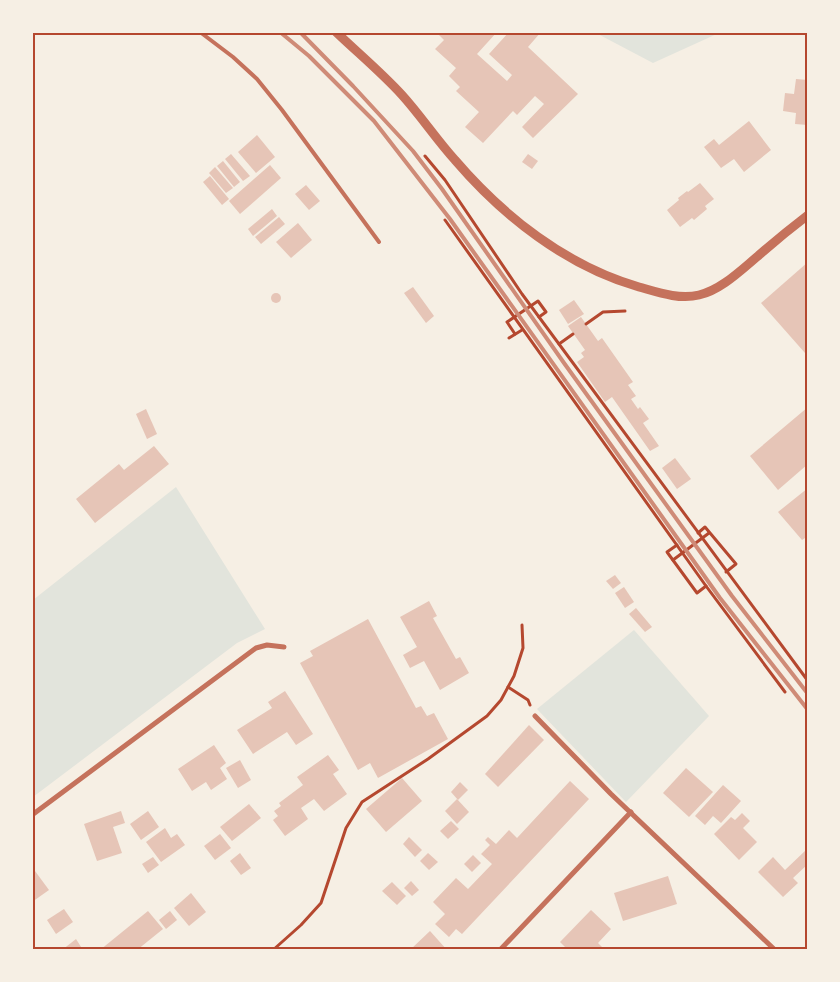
<svg xmlns="http://www.w3.org/2000/svg" width="840" height="982" font-family="'Open Sans',sans-serif">
<style>
.green{fill:#e2e4dc}
.building{fill:#e6c5b7}
.lines{fill:none;stroke-linecap:round;stroke-linejoin:round}
.path{stroke:#b5482f;stroke-width:3}
.service{stroke:#c5725c;stroke-width:4}
.minor{stroke:#c5725c;stroke-width:5}
.tertiary{stroke:#c5725c;stroke-width:9}
.rail{stroke:#cf8b77;stroke-width:4}
.neatline{fill:none;stroke:#b5482f;stroke-width:2}
</style>
<rect width="100%" height="100%" fill="#f6efe4"/>
<g class="green">
<path d="M596 33H719L653 63Z"/>
<path d="M176 487 265 629 237 643 33 797V600Z"/>
<path d="M634 630 709 716 626 802 537 709Z"/>
</g>
<g class="building">
<path d="M436 32H497L477 54 507 81 512 75 489 54 509 32H541L528 47 578 94 533 138 522 127 544 104 535 96 517 115 513 111 483 143 465 127 479 112 456 91 460 87 449 76 456 68 435 49 444 40Z"/>
<path d="M796 79 808 80V125L795 124 796 113 783 111 785 93 794 94Z"/>
<path d="M749 121 771 150 744 172 734 159 721 168 704 147 714 139 719 145Z"/>
<path d="M257 135 275 157 256 173 238 152Z"/>
<path d="M231 154 250 176 243 181 225 159Z"/>
<path d="M528 154 538 161 532 169 522 162Z"/>
<path d="M223 161 240 182 234 187 217 166Z"/>
<path d="M270 165 281 178 240 214 229 201Z"/>
<path d="M215 167 233 188 226 193 209 173Z"/>
<path d="M210 176 229 199 222 205 203 182Z"/>
<path d="M700 183 714 199 705 206 707 209 694 220 692 218 680 227 667 210 679 200 678 198 687 191 688 192Z"/>
<path d="M306 185 320 201 309 210 295 194Z"/>
<path d="M272 209 277 216 253 236 248 229Z"/>
<path d="M279 217 285 224 261 244 255 237Z"/>
<path d="M298 223 312 240 291 258 276 242Z"/>
<path d="M808 262V351L805 353 761 303Z"/>
<path d="M413 287 434 316 426 323 404 293Z"/>
<circle cx="276" cy="298" r="5"/>
<path d="M574 300 584 314 568 324 559 310Z"/>
<path d="M581 317 598 341 602 338 633 382 628 385 636 396 631 399 638 409 640 407 649 419 643 423 659 446 650 451 612 397 605 402 577 362 584 357 581 353 585 350 568 326Z"/>
<path d="M808 407V464L778 490 750 456Z"/>
<path d="M146 409 157 434 147 439 136 414Z"/>
<path d="M154 446 169 464 95 523 76 499 119 464 124 470Z"/>
<path d="M675 458 691 479 677 489 662 468Z"/>
<path d="M808 488V536L802 540 778 512Z"/>
<path d="M615 575 621 583 613 589 606 581Z"/>
<path d="M624 587 634 602 625 608 615 593Z"/>
<path d="M429 601 437 616 433 618 456 659 460 657 469 673 440 690 424 661 410 668 403 655 417 647 400 617Z"/>
<path d="M636 608 652 627 645 632 629 614Z"/>
<path d="M368 619 416 708 421 706 427 716 434 713 448 739 378 778 370 763 358 770 300 663 313 656 310 651Z"/>
<path d="M285 691 313 734 296 745 287 732 253 754 237 730 272 708 268 702Z"/>
<path d="M529 725 544 740 498 787 485 774Z"/>
<path d="M214 745 226 763 220 768 227 779 211 790 206 782 192 791 178 769Z"/>
<path d="M328 755 339 770 333 774 347 794 324 811 314 799 301 808 308 819 285 836 273 820 278 816 274 811 281 806 279 803 303 785 297 777Z"/>
<path d="M240 760 251 780 238 788 226 768Z"/>
<path d="M686 768 713 792 689 817 663 793Z"/>
<path d="M402 778 422 801 386 832 366 809Z"/>
<path d="M570 781 589 799 462 934 456 929 449 937 435 924 445 914 433 902 456 878 468 889 492 864 481 854 490 845 485 840 488 837 496 844 509 830 517 838Z"/>
<path d="M460 782 468 790 458 800 451 792Z"/>
<path d="M723 785 741 801 721 823 713 816 705 825 695 816Z"/>
<path d="M457 799 469 812 457 824 445 811Z"/>
<path d="M249 804 261 818 232 841 220 827Z"/>
<path d="M121 811 125 823 113 827 122 853 97 861 84 824Z"/>
<path d="M148 811 159 827 141 840 130 824Z"/>
<path d="M742 813 750 821 743 828 757 842 739 860 714 834 731 817 735 820Z"/>
<path d="M451 821 459 829 448 839 440 831Z"/>
<path d="M165 828 171 838 177 834 185 845 161 862 146 842Z"/>
<path d="M220 834 231 848 215 860 204 846Z"/>
<path d="M409 837 422 850 415 857 403 844Z"/>
<path d="M806 850 808 852V864L793 878 798 883 783 897 758 872 773 857 785 870Z"/>
<path d="M240 853 251 868 241 875 230 861Z"/>
<path d="M428 853 438 862 429 870 420 861Z"/>
<path d="M473 855 481 863 472 872 464 864Z"/>
<path d="M153 857 159 865 148 873 142 864Z"/>
<path d="M35 871 49 890 32 902V873Z"/>
<path d="M668 876 677 904 623 921 614 893Z"/>
<path d="M411 881 419 890 412 896 404 888Z"/>
<path d="M392 882 406 896 397 905 382 891Z"/>
<path d="M191 893 206 912 189 926 174 908Z"/>
<path d="M64 909 73 922 56 934 47 920Z"/>
<path d="M591 910 611 929 598 943 605 950H568L560 942Z"/>
<path d="M148 911 163 929 137 950H100Z"/>
<path d="M170 911 177 920 166 929 159 920Z"/>
<path d="M430 931 447 950H410Z"/>
<path d="M76 939 83 950H62Z"/>
</g>
<g class="lines">
<g class="path">
<path d="M425 156 445 180 522 294 808 681"/>
<path d="M445 220 706 586 785 692"/>
<path d="M586 324 603 312 625 311"/>
<path d="M515 334 507 322 538 301 546 312 539 317"/>
<path d="M509 338 522 330"/>
<path d="M559 344 573 334"/>
<path d="M698 533 705 527 736 564 726 572"/>
<path d="M677 545 667 552 697 593 706 586"/>
<path d="M673 560 709 533"/>
<path d="M508 687 528 700 530 705"/>
<path d="M273 950 301 925 321 903 346 828 362 802 428 759 487 716 501 700 514 676 523 648 522 625"/>
</g>
<path class="service" d="M200 32 233 57 257 79 282 110 379 242"/>
<g class="minor">
<path d="M535 716 611 794 775 950"/>
<path d="M32 815 256 648 267 645 284 647"/>
<path d="M500 950 631 812"/>
</g>
<path class="tertiary" d="M336 32C358 53 382 73 402 95 421 116 436 139 455 160 503 216 566 266 639 287 657 292 679 300 699 295 721 290 741 270 758 256 774 242 791 228 808 215"/>
<g class="rail">
<path d="M280 32 309 56 374 121 450 219 720 598 808 710"/>
<path d="M300 32 353 86 413 151 442 189 564 363 732 596 808 694"/>
</g>
</g>
<rect width="840" height="982" fill="none" stroke="#f6efe4" stroke-width="68"/>
<rect x="34" y="34" width="772" height="914" class="neatline"/>
</svg>
